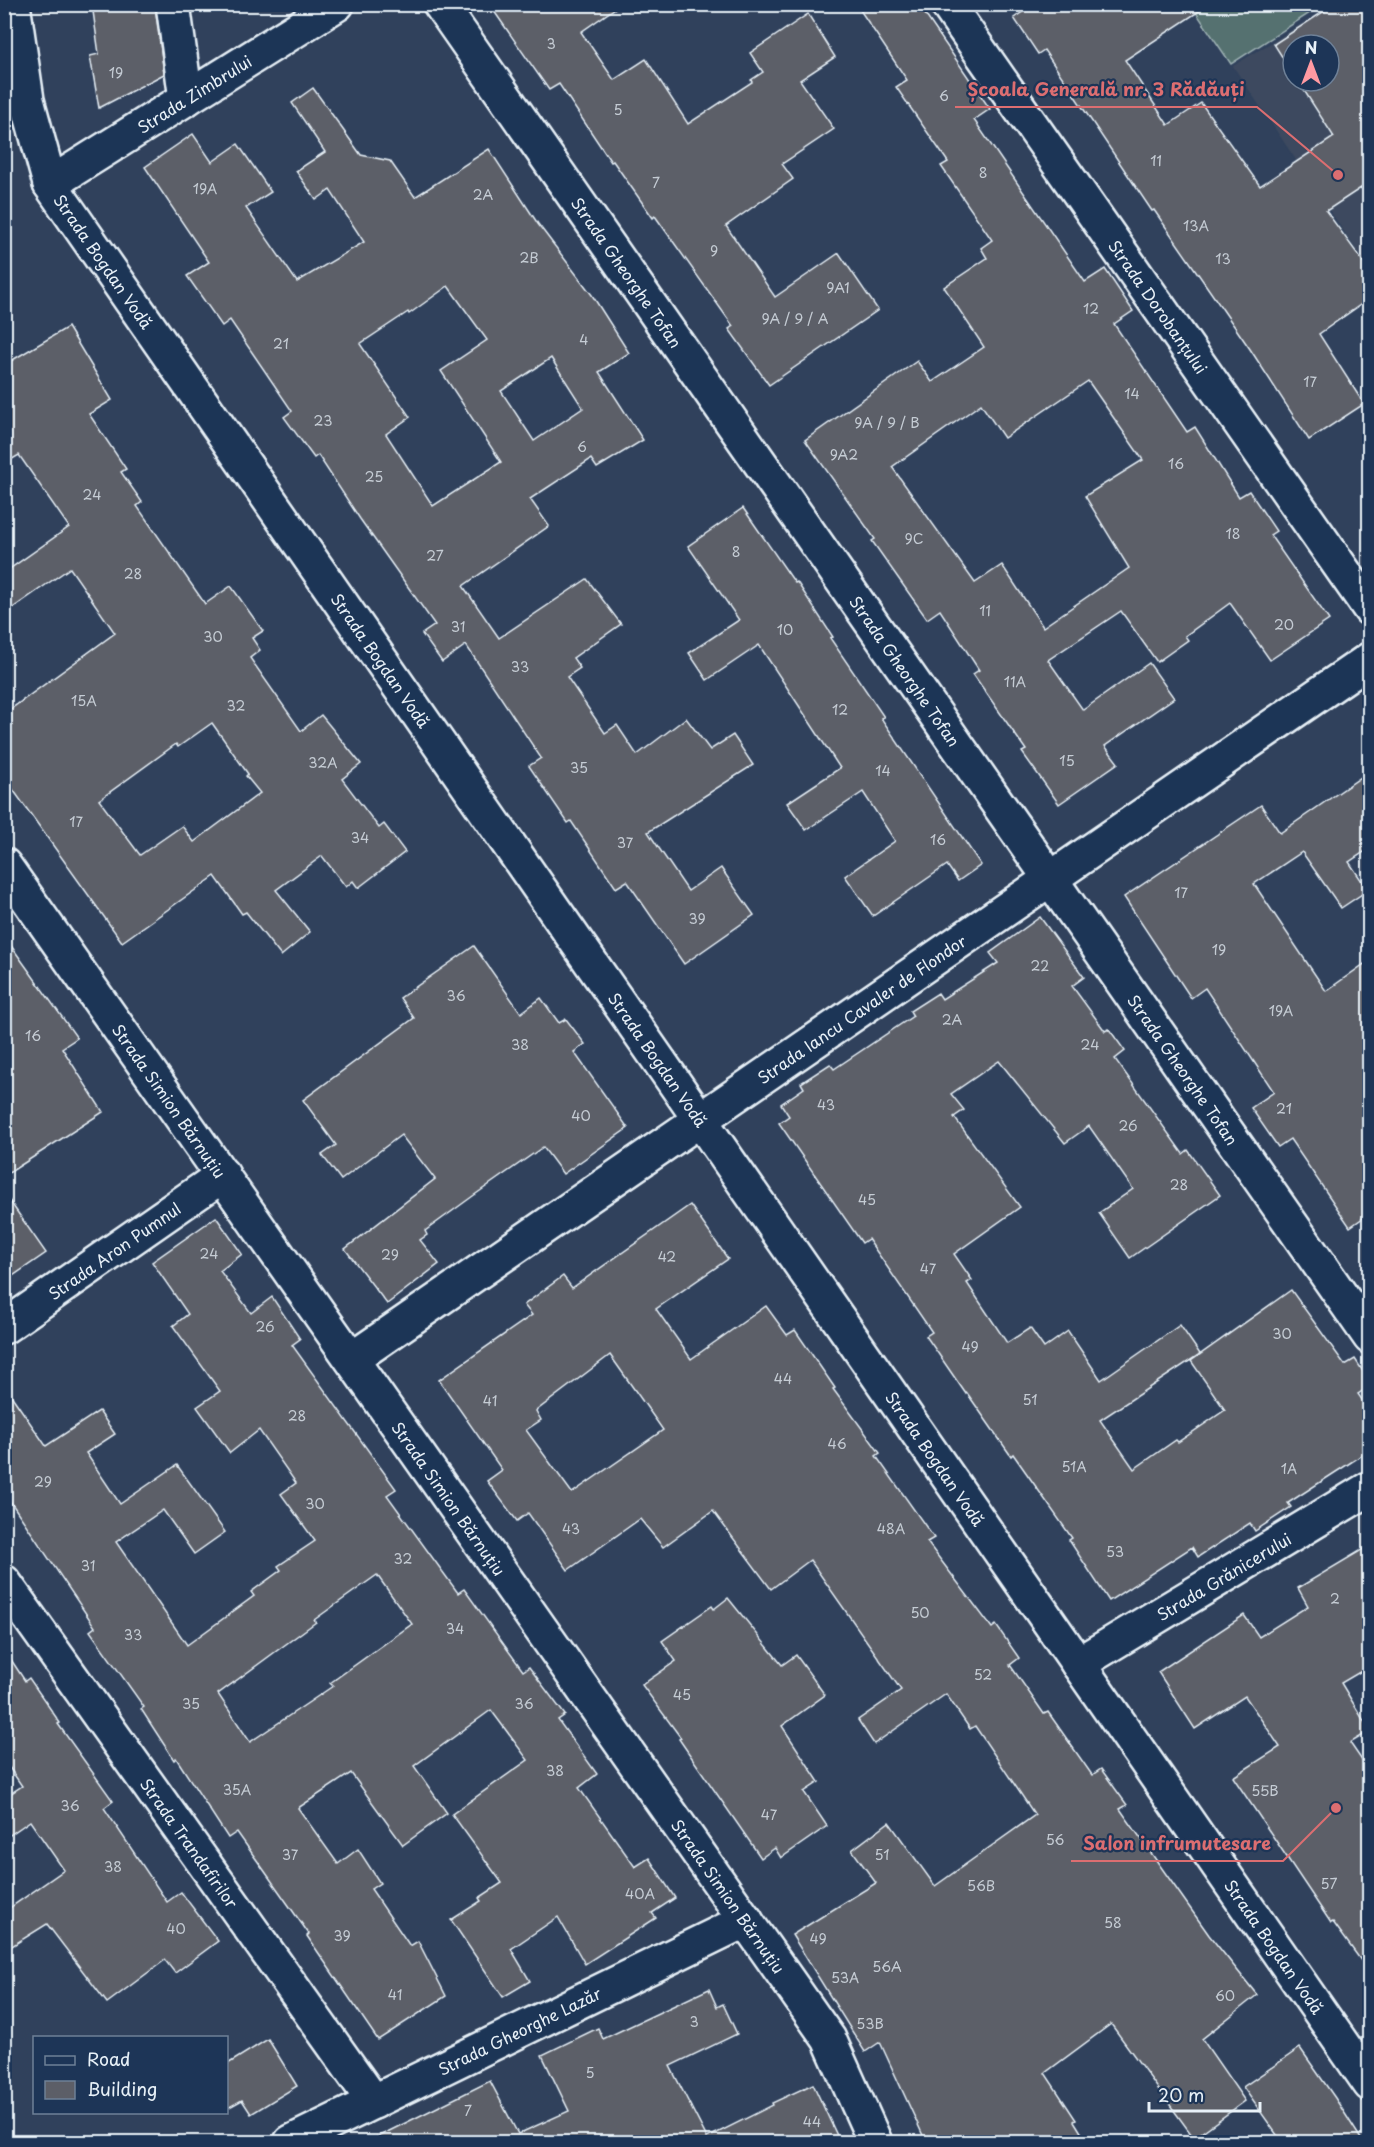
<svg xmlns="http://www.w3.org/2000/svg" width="1374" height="2147" font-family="'Playpen Sans',sans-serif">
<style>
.built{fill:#3d4a5f;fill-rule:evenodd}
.green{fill:#54716f;stroke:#9eb1b4;stroke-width:1.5}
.building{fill:#5c5e67;stroke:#e8f1f8;stroke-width:1.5;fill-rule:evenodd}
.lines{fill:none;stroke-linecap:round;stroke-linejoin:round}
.minor-casing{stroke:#e8f1f8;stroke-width:38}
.minor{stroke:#1d3557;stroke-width:33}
.labels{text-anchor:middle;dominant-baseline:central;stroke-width:4.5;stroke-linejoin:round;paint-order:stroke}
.number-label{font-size:14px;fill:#c5ccd4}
.street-label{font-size:16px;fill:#e8f1f8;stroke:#1d3557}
.leader{fill:none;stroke:#dc6e71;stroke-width:2}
.callout-dot{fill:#dc6e71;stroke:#1d3557;stroke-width:2}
.callout-label{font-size:18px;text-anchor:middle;font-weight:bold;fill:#dc6e71;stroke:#1d3557;stroke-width:4.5;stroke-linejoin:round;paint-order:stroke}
</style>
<rect width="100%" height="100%" fill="#30415c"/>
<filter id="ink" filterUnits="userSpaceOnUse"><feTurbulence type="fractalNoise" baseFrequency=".0167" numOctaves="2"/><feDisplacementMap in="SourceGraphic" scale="12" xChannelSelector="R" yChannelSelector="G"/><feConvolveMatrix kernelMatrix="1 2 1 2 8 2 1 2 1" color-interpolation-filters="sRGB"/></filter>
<g filter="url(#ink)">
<path class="built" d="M1333 5H1369V269L1233 66ZM1293 45H1329V81H1293Z"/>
<path class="green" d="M1313 4 1316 9 1231 64 1191 5Z"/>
<g class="building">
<path d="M92 4H155L164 74 99 108 90 56 99 54Z"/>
<path d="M489 4H621L581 32 614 80 646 59 688 124 752 82 751 80 763 72 750 53 808 14 835 57 800 80 834 129 782 164 793 179 726 226 775 297 839 253 878 310 769 385 729 329 733 326 655 216 653 218 613 161 611 162 559 84 549 90Z"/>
<path d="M856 4H918L990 109 974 120 1085 282 1105 269 1133 311 1114 324 1187 432 1195 427 1239 497 1249 491 1276 531 1270 535 1329 620 1270 660 1230 603 1185 636 1188 640 1157 662 1121 611 1048 660 1083 710 1149 663 1174 698 1105 746 1118 763 1059 804 1022 752 1026 750 973 674 979 670 940 610 927 619 872 541 875 539 805 440 917 361 932 382 984 347 944 287 987 258 981 248 992 240 941 166 948 162 896 87 907 80ZM1088 381 1143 460 1085 496 1129 568 1043 627 1002 565 975 583 892 467 981 404 1004 438Z"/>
<path d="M1034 4H1210L1125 60 1168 125 1201 103 1260 186 1334 137 1298 81H1329V45H1293V74L1274 44 1335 4H1370V182L1326 211 1370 271V298L1319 334 1364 404 1309 440 1250 349 1154 210 1152 211 1044 50 1038 54 1014 18Z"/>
<path d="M313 88 361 155 390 161 415 197 489 149 538 224 592 295 629 353 599 372 643 440 597 468 591 459 530 499 549 526 463 586 499 638 587 579 621 624 573 658 580 668 567 677 605 733 617 725 637 755 686 718 710 750 733 735 753 765 648 832 688 891 721 868 754 915 684 964 627 881 616 888 571 821 568 823 529 766 541 758 466 645 442 662 422 634 435 625 360 519 318 455 314 458 284 417 292 411 230 320 222 326 187 276 209 262 145 167 193 134 212 162 238 144 271 192 246 208 297 282 364 242 330 190 316 200 296 171 325 152 292 103ZM448 286 487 340 441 371 501 462 433 506 386 434 410 417 360 344 408 312 409 314ZM551 358 583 408 534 441 501 391Z"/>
<path d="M68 327 112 400 89 414 126 469 121 472 142 502 137 506 205 604 231 586 263 631 252 638 260 650 250 658 301 731 321 715 361 764 342 779 379 828 384 824 405 852 358 888 353 881 346 887 322 856 276 890 310 932 281 956 246 912 242 914 215 876 122 942 4 777V714L115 633 70 568 4 614V573L69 527 19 455 4 464V365ZM212 723 248 774 246 776 260 793 194 842 182 826 140 855 99 800 176 744 178 747Z"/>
<path d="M743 508 795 583 797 582 833 637 830 638 884 717 881 718 981 865 958 881 947 865 873 916 845 876 895 841 863 792 806 830 787 803 840 768 759 645 707 680 689 653 739 620 688 546Z"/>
<path d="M1370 771V848L1349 862 1368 890 1341 908 1302 852 1254 884 1326 991 1370 960V1213L1350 1227 1290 1139 1278 1147 1251 1108 1274 1092 1205 988 1191 998 1124 897 1261 805 1280 833Z"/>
<path d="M1040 917 1084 977 1072 986 1105 1031 1109 1029 1125 1051 1115 1059 1183 1154 1188 1150 1220 1195 1130 1258 1099 1213 1133 1189 1089 1126 1065 1143 999 1061 951 1094 964 1110 954 1117 1020 1207 954 1254 972 1280 967 1283 1007 1343 1030 1328 1044 1348 1068 1331 1101 1380 1180 1325 1200 1354 1100 1420 1134 1469 1176 1440 1178 1442 1225 1410 1191 1361 1291 1290 1345 1365 1355 1359 1370 1382V1386L1358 1394 1370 1411V1450L1288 1503 1291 1507 1255 1531 1250 1523 1198 1557 1192 1547 1109 1601 1069 1540 1072 1538 1013 1454 1011 1456 967 1393 966 1394 926 1336 932 1332 868 1239 862 1243 779 1123 789 1116 781 1104 804 1088 801 1083 830 1064 834 1069 913 1016 910 1011 938 993 942 999 998 963 990 953Z"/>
<path d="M4 936 77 1038 62 1048 103 1112 4 1176Z"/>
<path d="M474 946 521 1013 541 998 559 1023 566 1019 585 1044 574 1052 628 1128 563 1174 543 1147 473 1196 425 1231 427 1235 420 1240 439 1264 387 1304 345 1249 435 1179 401 1135 341 1180 322 1155 336 1145 303 1100 414 1018 400 998Z"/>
<path d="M4 1193 46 1253 4 1282Z"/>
<path d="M690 1205 728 1259 656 1309 691 1359 766 1306 787 1335 795 1330 835 1388 833 1389 880 1453 876 1456 934 1538 927 1542 992 1628 996 1625 1019 1658 1010 1665 1044 1714 1048 1712 1092 1775 1101 1769 1127 1805 1120 1809 1209 1935 1257 1995 1202 2039 1245 2101 1194 2138 1111 2024 1045 2073 1076 2120 1074 2121 1087 2142H926L880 2042 865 2052 792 1935 876 1883 852 1850 889 1822 935 1886 1035 1815 975 1726 970 1729 946 1694 874 1744 858 1720 901 1690 810 1560 771 1589 713 1511 663 1547 640 1519 568 1570 528 1513 517 1521 487 1481 502 1470 439 1380 532 1315 524 1305 563 1276 572 1288ZM610 1355 663 1430 572 1493 526 1430 541 1420 536 1411Z"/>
<path d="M216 1217 242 1254 220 1271 251 1313 272 1297 300 1339 292 1345 396 1489 387 1495 458 1593 464 1589 523 1671 529 1667 565 1715 558 1720 597 1774 579 1788 635 1867 649 1858 675 1898 652 1913 656 1918 585 1964 558 1917 511 1949 530 1981 503 1997 451 1920 481 1901 479 1898 502 1883 452 1814 528 1760 491 1710 414 1766 447 1813 403 1845 351 1773 298 1808 338 1864 358 1849 380 1883 371 1889 410 1946 418 1941 446 1996 378 2040 307 1936 309 1934 237 1832 228 1838 176 1758 174 1760 141 1709 144 1707 90 1631 95 1627 4 1492V1385L46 1446 99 1411 115 1434 86 1453 120 1504 177 1465 225 1532 194 1554 163 1510 116 1542 187 1645 254 1596 251 1592 281 1570 278 1566 315 1541 281 1494 296 1483 259 1430 230 1453 197 1407 220 1391 173 1326 188 1314 152 1262ZM377 1575 412 1624 330 1683 333 1686 250 1742 218 1694 316 1622 314 1620Z"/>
<path d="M1370 1545V1666L1341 1683 1370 1731 1350 1743 1370 1772V1973L1333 1922 1331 1923 1233 1777 1280 1747 1245 1696 1195 1729 1158 1672 1244 1615 1259 1637 1308 1606 1298 1588Z"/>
<path d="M728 1598 782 1665 796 1655 825 1695 782 1726 819 1782 804 1792 827 1826 781 1858 775 1848 761 1858 679 1739 681 1738 642 1685 676 1661 662 1641 712 1606 714 1609Z"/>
<path d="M4 1649 25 1681 29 1678 60 1723 58 1724 113 1801 104 1808 167 1902 181 1892 218 1941 175 1973 165 1960 107 2003 47 1924 4 1951V1912L64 1870 30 1821 4 1839V1798L22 1786 4 1760Z"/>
<path d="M709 1989 717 2007 723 2004 737 2034 670 2066 707 2138 773 2105 772 2103 813 2084 840 2142H367L490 2081 518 2134 569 2111 542 2055 598 2028 603 2039Z"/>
<path d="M268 2039 297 2086 251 2114 242 2100 226 2109V2065Z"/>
<path d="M1300 2048 1335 2098 1363 2142H1282L1243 2087Z"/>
</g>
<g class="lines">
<defs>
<g id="minor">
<path id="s1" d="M13 4 27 100 50 184 1370 2084"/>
<path d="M173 4 186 99"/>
<path id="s2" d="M440 4 1370 1337"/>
<path id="s3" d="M947 4 1370 609"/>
<path id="s4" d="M50 184 337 4"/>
<path id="s5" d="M4 865 829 2039 875 2142"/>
<path id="s6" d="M4 1327 223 1175"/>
<path id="s7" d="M352 1359 1370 659"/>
<path id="s8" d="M4 1582 374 2102"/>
<path id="s9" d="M1078 1664 1370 1488"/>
<path id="s10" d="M291 2142 746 1920"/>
</g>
</defs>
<use href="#minor" class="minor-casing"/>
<use href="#minor" class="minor"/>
</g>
</g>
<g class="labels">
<g class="number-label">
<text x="551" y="43">3</text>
<text x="116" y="72">19</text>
<text x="944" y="95">6</text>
<text x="618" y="109">5</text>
<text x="1156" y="160">11</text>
<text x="983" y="172">8</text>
<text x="656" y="182">7</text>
<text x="205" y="188">19A</text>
<text x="483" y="194">2A</text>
<text x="1196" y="225">13A</text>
<text x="714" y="250">9</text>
<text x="529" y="257">2B</text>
<text x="1223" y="258">13</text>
<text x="838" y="287">9A1</text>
<text x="1091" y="308">12</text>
<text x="795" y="318">9A / 9 / A</text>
<text x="584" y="339">4</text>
<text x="281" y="343">21</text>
<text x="1310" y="381">17</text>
<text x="1132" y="393">14</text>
<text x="323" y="420">23</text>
<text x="887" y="422">9A / 9 / B</text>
<text x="582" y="446">6</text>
<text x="844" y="454">9A2</text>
<text x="1176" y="463">16</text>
<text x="374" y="476">25</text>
<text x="92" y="494">24</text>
<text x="1233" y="533">18</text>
<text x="914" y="538">9C</text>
<text x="736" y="551">8</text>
<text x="435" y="555">27</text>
<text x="133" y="573">28</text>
<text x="985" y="610">11</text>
<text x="1284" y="624">20</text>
<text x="458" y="626">31</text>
<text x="785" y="629">10</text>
<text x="213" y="636">30</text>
<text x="520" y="666">33</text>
<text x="1015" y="681">11A</text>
<text x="84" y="700">15A</text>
<text x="236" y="705">32</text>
<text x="840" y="709">12</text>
<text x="1067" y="760">15</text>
<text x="323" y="762">32A</text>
<text x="579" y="767">35</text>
<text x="883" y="770">14</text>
<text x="76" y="821">17</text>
<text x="360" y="837">34</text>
<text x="938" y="839">16</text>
<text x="625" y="842">37</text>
<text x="1181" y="892">17</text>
<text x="697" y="918">39</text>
<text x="1219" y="949">19</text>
<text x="1040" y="965">22</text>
<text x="456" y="995">36</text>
<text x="1281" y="1010">19A</text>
<text x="952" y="1019">2A</text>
<text x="33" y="1035">16</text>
<text x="520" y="1044">38</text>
<text x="1090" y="1044">24</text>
<text x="826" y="1104">43</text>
<text x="1284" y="1108">21</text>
<text x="581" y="1115">40</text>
<text x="1128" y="1125">26</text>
<text x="1179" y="1184">28</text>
<text x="867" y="1199">45</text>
<text x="209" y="1253">24</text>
<text x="390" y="1254">29</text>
<text x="667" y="1256">42</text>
<text x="928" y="1268">47</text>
<text x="265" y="1326">26</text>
<text x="1282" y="1333">30</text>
<text x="970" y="1346">49</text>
<text x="783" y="1378">44</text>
<text x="1030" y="1399">51</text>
<text x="490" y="1400">41</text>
<text x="297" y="1415">28</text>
<text x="837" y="1443">46</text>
<text x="1074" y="1466">51A</text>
<text x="1289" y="1468">1A</text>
<text x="43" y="1481">29</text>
<text x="315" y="1503">30</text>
<text x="571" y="1528">43</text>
<text x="891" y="1528">48A</text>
<text x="1115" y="1551">53</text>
<text x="403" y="1558">32</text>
<text x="88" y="1565">31</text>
<text x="1335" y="1598">2</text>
<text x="920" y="1612">50</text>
<text x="455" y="1628">34</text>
<text x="133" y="1634">33</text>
<text x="983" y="1674">52</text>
<text x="682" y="1694">45</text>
<text x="191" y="1703">35</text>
<text x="524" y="1703">36</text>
<text x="555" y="1770">38</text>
<text x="237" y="1789">35A</text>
<text x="1265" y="1790">55B</text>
<text x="70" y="1805">36</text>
<text x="769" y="1814">47</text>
<text x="1055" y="1839">56</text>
<text x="290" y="1854">37</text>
<text x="882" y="1854">51</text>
<text x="113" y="1866">38</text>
<text x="1329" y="1883">57</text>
<text x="981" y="1885">56B</text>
<text x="640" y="1893">40A</text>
<text x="1113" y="1922">58</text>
<text x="176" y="1928">40</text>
<text x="342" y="1935">39</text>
<text x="818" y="1938">49</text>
<text x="887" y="1966">56A</text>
<text x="845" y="1977">53A</text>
<text x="395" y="1994">41</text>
<text x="1225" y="1995">60</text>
<text x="694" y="2021">3</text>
<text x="870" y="2023">53B</text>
<text x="590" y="2072">5</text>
<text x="468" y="2110">7</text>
<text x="812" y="2121">44</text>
</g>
<g class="street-label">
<text stroke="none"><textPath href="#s4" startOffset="170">Strada Zimbrului</textPath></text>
<text stroke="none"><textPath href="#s1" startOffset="278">Strada Bogdan Vodă</textPath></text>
<text stroke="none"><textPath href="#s2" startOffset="327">Strada Gheorghe Tofan</textPath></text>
<text stroke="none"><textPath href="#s3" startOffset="369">Strada Dorobanțului</textPath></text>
<text stroke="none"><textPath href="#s1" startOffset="764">Strada Bogdan Vodă</textPath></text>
<text stroke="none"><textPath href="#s2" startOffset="813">Strada Gheorghe Tofan</textPath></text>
<text stroke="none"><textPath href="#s7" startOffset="618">Strada Iancu Cavaler de Flondor</textPath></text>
<text stroke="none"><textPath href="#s1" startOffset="1250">Strada Bogdan Vodă</textPath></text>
<text stroke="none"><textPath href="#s2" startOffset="1299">Strada Gheorghe Tofan</textPath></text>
<text stroke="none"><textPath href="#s5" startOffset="288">Strada Simion Bărnuțiu</textPath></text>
<text stroke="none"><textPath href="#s6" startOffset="134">Strada Aron Pumnul</textPath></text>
<text stroke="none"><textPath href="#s1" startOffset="1736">Strada Bogdan Vodă</textPath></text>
<text stroke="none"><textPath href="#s5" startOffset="774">Strada Simion Bărnuțiu</textPath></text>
<text stroke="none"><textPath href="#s9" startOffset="170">Strada Grănicerului</textPath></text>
<text stroke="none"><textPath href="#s8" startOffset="320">Strada Trandafirilor</textPath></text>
<text stroke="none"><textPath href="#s5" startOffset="1260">Strada Simion Bărnuțiu</textPath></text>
<text stroke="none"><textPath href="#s1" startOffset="2330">Strada Bogdan Vodă</textPath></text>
<text stroke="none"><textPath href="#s10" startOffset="254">Strada Gheorghe Lazăr</textPath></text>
</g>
</g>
<path class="leader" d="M1338 175L1257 107H955M1336 1808L1283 1861H1071"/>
<g class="callout-dot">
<circle cx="1338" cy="175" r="6"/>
<circle cx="1336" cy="1808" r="6"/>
</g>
<g class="callout-label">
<text x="1106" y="96">Școala Generală nr. 3 Rădăuți</text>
<text x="1177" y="1850">Salon infrumutesare</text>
</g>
<rect width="1374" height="2147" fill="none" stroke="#1d3557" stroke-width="24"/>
<rect x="12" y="12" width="1350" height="2123" fill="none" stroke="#e8f1f8" stroke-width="2" filter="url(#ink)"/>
<rect x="33" y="2036" width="195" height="78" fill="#1d3557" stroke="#6e8097" stroke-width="1.5"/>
<rect x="45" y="2056" width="30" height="9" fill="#1d3557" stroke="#6e8097" stroke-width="1.5"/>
<text x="87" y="2066" font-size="18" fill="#e8f1f8">Road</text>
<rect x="45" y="2081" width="30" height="18" fill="#5c5e67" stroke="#6e8097" stroke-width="1.5"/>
<text x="87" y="2096" font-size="18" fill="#e8f1f8">Building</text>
<g transform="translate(1311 63)"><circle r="28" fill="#1d3557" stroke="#6e8097" stroke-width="1.5"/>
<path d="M0-4.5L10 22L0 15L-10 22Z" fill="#ff9aa2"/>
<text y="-9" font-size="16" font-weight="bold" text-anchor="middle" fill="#e8f1f8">N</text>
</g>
<path d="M1149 2102v9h111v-9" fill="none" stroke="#e8f1f8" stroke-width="3"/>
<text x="1158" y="2102" font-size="18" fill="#e8f1f8" stroke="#1d3557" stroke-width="4.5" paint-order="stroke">20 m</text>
</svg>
